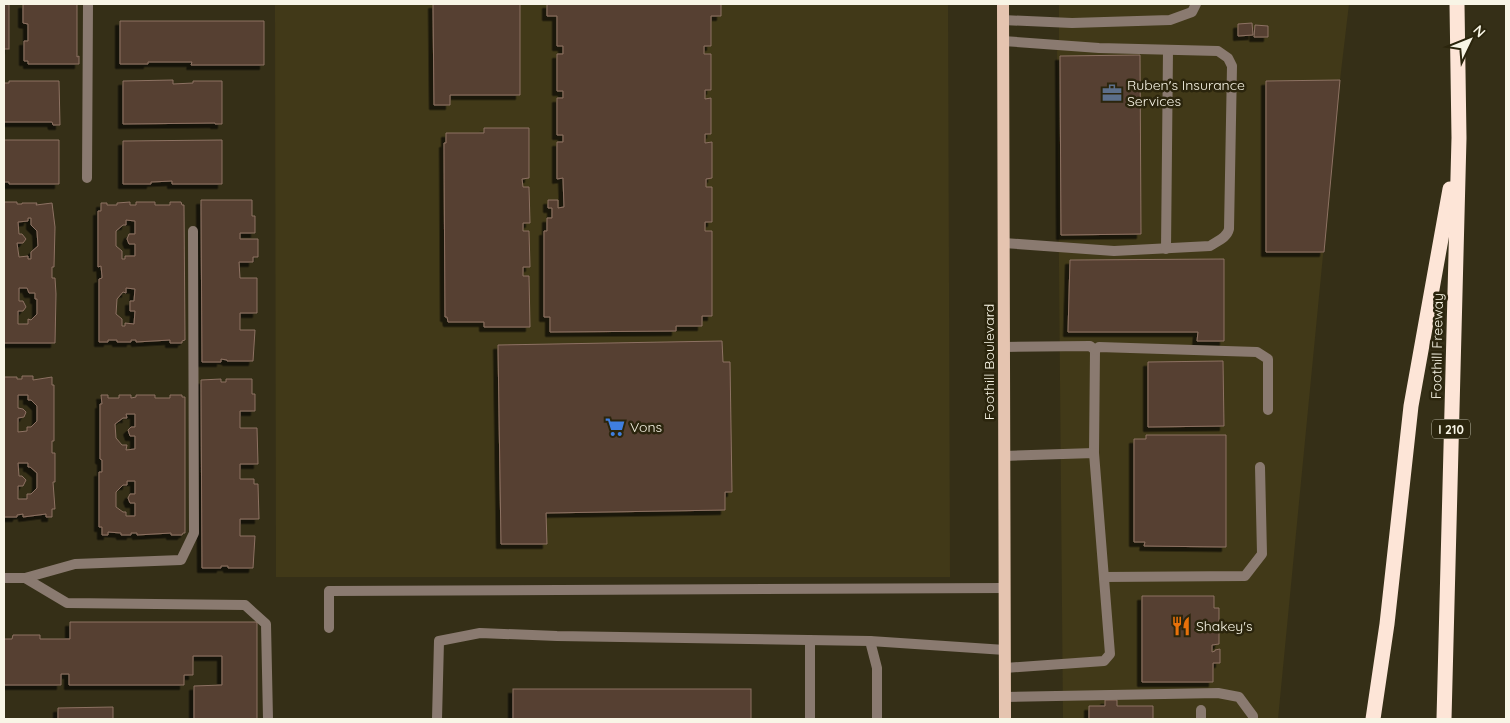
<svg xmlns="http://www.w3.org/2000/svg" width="1510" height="723" font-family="Quicksand,sans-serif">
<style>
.built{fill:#413918}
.building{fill:#573f31;stroke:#8d7263;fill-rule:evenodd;filter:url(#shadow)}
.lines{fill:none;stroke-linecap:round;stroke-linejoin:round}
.lane{stroke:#8a7a70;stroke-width:10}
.street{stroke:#8a7a70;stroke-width:10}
.primary{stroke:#e5c4b0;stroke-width:12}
.highway{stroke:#fde5d7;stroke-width:15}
.labels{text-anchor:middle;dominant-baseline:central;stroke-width:5;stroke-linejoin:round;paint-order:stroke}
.shield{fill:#2b250d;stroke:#bab7a5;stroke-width:1}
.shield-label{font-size:12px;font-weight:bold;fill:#f8f5e6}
.poi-label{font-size:14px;fill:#f8f5e6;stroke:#2b250d;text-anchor:start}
.street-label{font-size:14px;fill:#f8f5e6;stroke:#2b250d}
</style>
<defs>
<filter id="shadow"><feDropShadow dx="-4.5" dy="4.5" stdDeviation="0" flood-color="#0009"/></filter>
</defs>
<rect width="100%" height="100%" fill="#352f17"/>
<g class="built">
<path d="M275 4H948L950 577H276Z"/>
<path d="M1059 4H1349L1340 80 1278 719H1063L1057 40H1059Z"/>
</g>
<g class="building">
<rect x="4" y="4" width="5" height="45"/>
<path d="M23 4H77V57L79 56V64H28V61H24V41H28V24L23 23Z"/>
<path d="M433 4H520V95H450V105H434Z"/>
<path d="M547 4H721V16H711V46H704V54H711V90H705V99L711 98V134H705V143L712 142V178L706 179V187H712V222H705V231H712V316H702V326H676V331L550 332V317H544V231H547V218H552V208H548V200H558V208L564 207 563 178 557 179V142H563V135H557V98H563V91H557V54H563V46H557V16H547Z"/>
<path d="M120 21H264V65H191L192 62H148V64H120Z"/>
<path d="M1252 23 1253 35 1238 36V24Z"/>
<path d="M1255 25 1268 26V37H1254Z"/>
<path d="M1140 55 1141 234 1061 235 1060 56Z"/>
<path d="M173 80V84L193 83V81H222V124H215V123L123 124V81Z"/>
<path d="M1340 80 1324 252H1266V81Z"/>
<path d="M9 81H59L60 125H53L52 122H4V83H9Z"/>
<path d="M484 128H529V178L522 179 523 187H529L530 223H523V231H529L530 267H523V276H529L530 327H484V322H448L447 317H445L444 143H446V133H484Z"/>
<path d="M4 140H59V184H9V182H4Z"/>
<path d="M222 140V184H172V181L151 182V184H123V141Z"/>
<path d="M201 200H252V216H255V233H240V239H258V257H253V262H239L240 278H257V313H240V330H255L253 361H227V360L221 359V362H202Z"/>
<path d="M4 202H17V204H22V203H37L36 205 52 203 55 227 54 267H52V278H55L56 294 55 343H4ZM28 218H31V225L37 231 38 246 31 252V259H28V256L19 257 17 243H23L26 239 22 234H19L18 222 28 221ZM19 288H27L29 293H35V299H37V314L31 320 28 319V324H18V311H23L26 307 23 301H19Z"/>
<path d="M130 202V205H136V202H155V205H170V202H181L182 205H184L185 340 182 341V343H170V340L136 342V340H131V342H117V340H108V342H99V279L102 278V276L101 266 98 267V211H101V203H107V205H117V203ZM126 220 135 221V234H129L127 239 129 244H135V256H125V259H122V251L116 246V231L123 225H126ZM126 288 135 289 134 301H130V311H135L134 324 125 323V326H122V319L116 314 117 299 123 292 126 293Z"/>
<path d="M1224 259V341H1197L1198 332H1068L1070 260Z"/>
<path d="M722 341 723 362H730L732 492H725V510L546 513 547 544H501L498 345Z"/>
<path d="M1223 361 1224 426 1148 427V362Z"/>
<path d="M22 376H33V380L52 377V385H54V441H52V453H55V482H53L55 509H52V517H46V514L23 517V514L17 515V517H4V377H17V379H22ZM18 395H28V400H31L37 406V421L31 427H27V431L18 432V418L24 417 26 412 23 409 18 408ZM18 463H28V467H30L37 473V488L31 494H27V499H18V486H23L26 480 22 476H19Z"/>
<path d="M221 379V382H226V379H252V394H255V411H240V428H257L258 464H240V479H254V484H258L259 519H240V536H255L253 568H228V566H221V568H202L201 380Z"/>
<path d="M101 395H108V398H119V395H131V398L136 397V395H155V398H170V395H182V397H185V533H183L182 535H171V533L137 535V533H131V535H121V533L108 532V535H102V527H99V472H102V460L100 459V404H102ZM126 414H135V427H131L128 430 130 436H135V449L126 450 127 445H122L116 438 115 424 123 418H127ZM127 481H135V494H130L128 498 130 503H135V516H126V512H123L116 507V492L123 485H127Z"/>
<path d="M1146 435H1226V547L1144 546 1145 542H1134V439H1146Z"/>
<path d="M1142 596H1214V608H1219V644L1212 645V652L1215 651V650L1220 649V663H1213V682H1142Z"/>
<path d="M70 622H257V719H194V686L222 685V656H193V675H184V685H69V674H61V685H4V639H12L13 635H40V639H70Z"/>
<rect x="513" y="689" width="238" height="30"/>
<path d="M1105 700H1117V706H1153V719H1089V706H1105Z"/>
<path d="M113 707V719H55H58V708Z"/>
</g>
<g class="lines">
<g class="lane">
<path d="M1003 20 1072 23 1170 20 1192 12 1196 4"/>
<path d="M1003 41 1099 48 1218 51 1228 58 1232 66 1229 229C1227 238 1217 241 1210 246L1114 251 1004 243"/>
<path d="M87 178 88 4"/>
<path d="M1166 249 1168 50"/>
<path d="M1004 347 1090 346 1095 350 1094 453"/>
<path d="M1095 350 1099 347 1257 352 1268 359V410"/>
<path d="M1004 456 1094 453 1110 654 1104 661 1005 668"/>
<path d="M1104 577 1245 576 1262 554 1260 467"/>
<path d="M25 578 75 564 181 560 194 533 193 231"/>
<path d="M25 578 67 603 245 605 266 624 268 719"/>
<path d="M329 628V591L1005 588"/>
<path d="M870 641 877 668V719"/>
<path d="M1005 697 1218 693 1239 697 1253 716V719"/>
<path d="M1201 710V719"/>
<path d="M437 719 439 641 480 633 557 636 870 641 1005 650"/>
<path d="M810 719V640"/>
</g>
<path class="street" d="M4 578H25"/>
<path class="primary" d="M1003 4 1005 719"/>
<g class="highway">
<path d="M1373 719 1387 624 1411 406 1450 189"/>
<path d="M1444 719 1459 138 1457 4"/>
</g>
</g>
<defs>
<symbol id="office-bare" viewBox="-9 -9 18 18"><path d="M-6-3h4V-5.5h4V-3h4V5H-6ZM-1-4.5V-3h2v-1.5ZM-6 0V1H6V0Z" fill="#5c6f8a" stroke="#2b250d" stroke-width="2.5" paint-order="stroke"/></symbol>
<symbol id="supermarket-bare" viewBox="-9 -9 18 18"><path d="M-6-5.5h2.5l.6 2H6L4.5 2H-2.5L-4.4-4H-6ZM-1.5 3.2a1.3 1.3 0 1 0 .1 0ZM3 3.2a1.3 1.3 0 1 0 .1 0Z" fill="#3f7fe0" stroke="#2b250d" stroke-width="2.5" paint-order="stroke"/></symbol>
<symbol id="restaurant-bare" viewBox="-9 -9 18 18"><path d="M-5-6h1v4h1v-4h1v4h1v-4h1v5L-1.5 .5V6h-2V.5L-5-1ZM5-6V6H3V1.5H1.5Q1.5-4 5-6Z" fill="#e8710a" stroke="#2b250d" stroke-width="2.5" paint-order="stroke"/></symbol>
</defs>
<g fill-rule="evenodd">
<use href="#office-bare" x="1098" y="79" width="28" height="28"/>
<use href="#supermarket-bare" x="601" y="413" width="28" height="28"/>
<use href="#restaurant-bare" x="1167" y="612" width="28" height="28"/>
</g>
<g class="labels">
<rect class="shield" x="1432" y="419.5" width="38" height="19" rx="4"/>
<g class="shield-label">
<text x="1451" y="429">I 210</text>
</g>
<g class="poi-label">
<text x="1127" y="85">Ruben's Insurance<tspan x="1127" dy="16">Services</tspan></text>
<text x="630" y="427">Vons</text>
<text x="1196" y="626">Shakey's</text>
</g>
<g class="street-label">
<text transform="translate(1437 346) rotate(-89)">Foothill Freeway</text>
<text transform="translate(989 362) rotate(-90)">Foothill Boulevard</text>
</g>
</g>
<rect width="1510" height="723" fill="none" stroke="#f8f5e6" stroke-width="10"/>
<g transform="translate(1470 40) rotate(47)" stroke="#2b250d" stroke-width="4" paint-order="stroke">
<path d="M0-4L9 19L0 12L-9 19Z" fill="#f8f5e6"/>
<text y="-8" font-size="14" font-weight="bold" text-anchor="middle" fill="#f8f5e6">N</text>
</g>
</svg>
